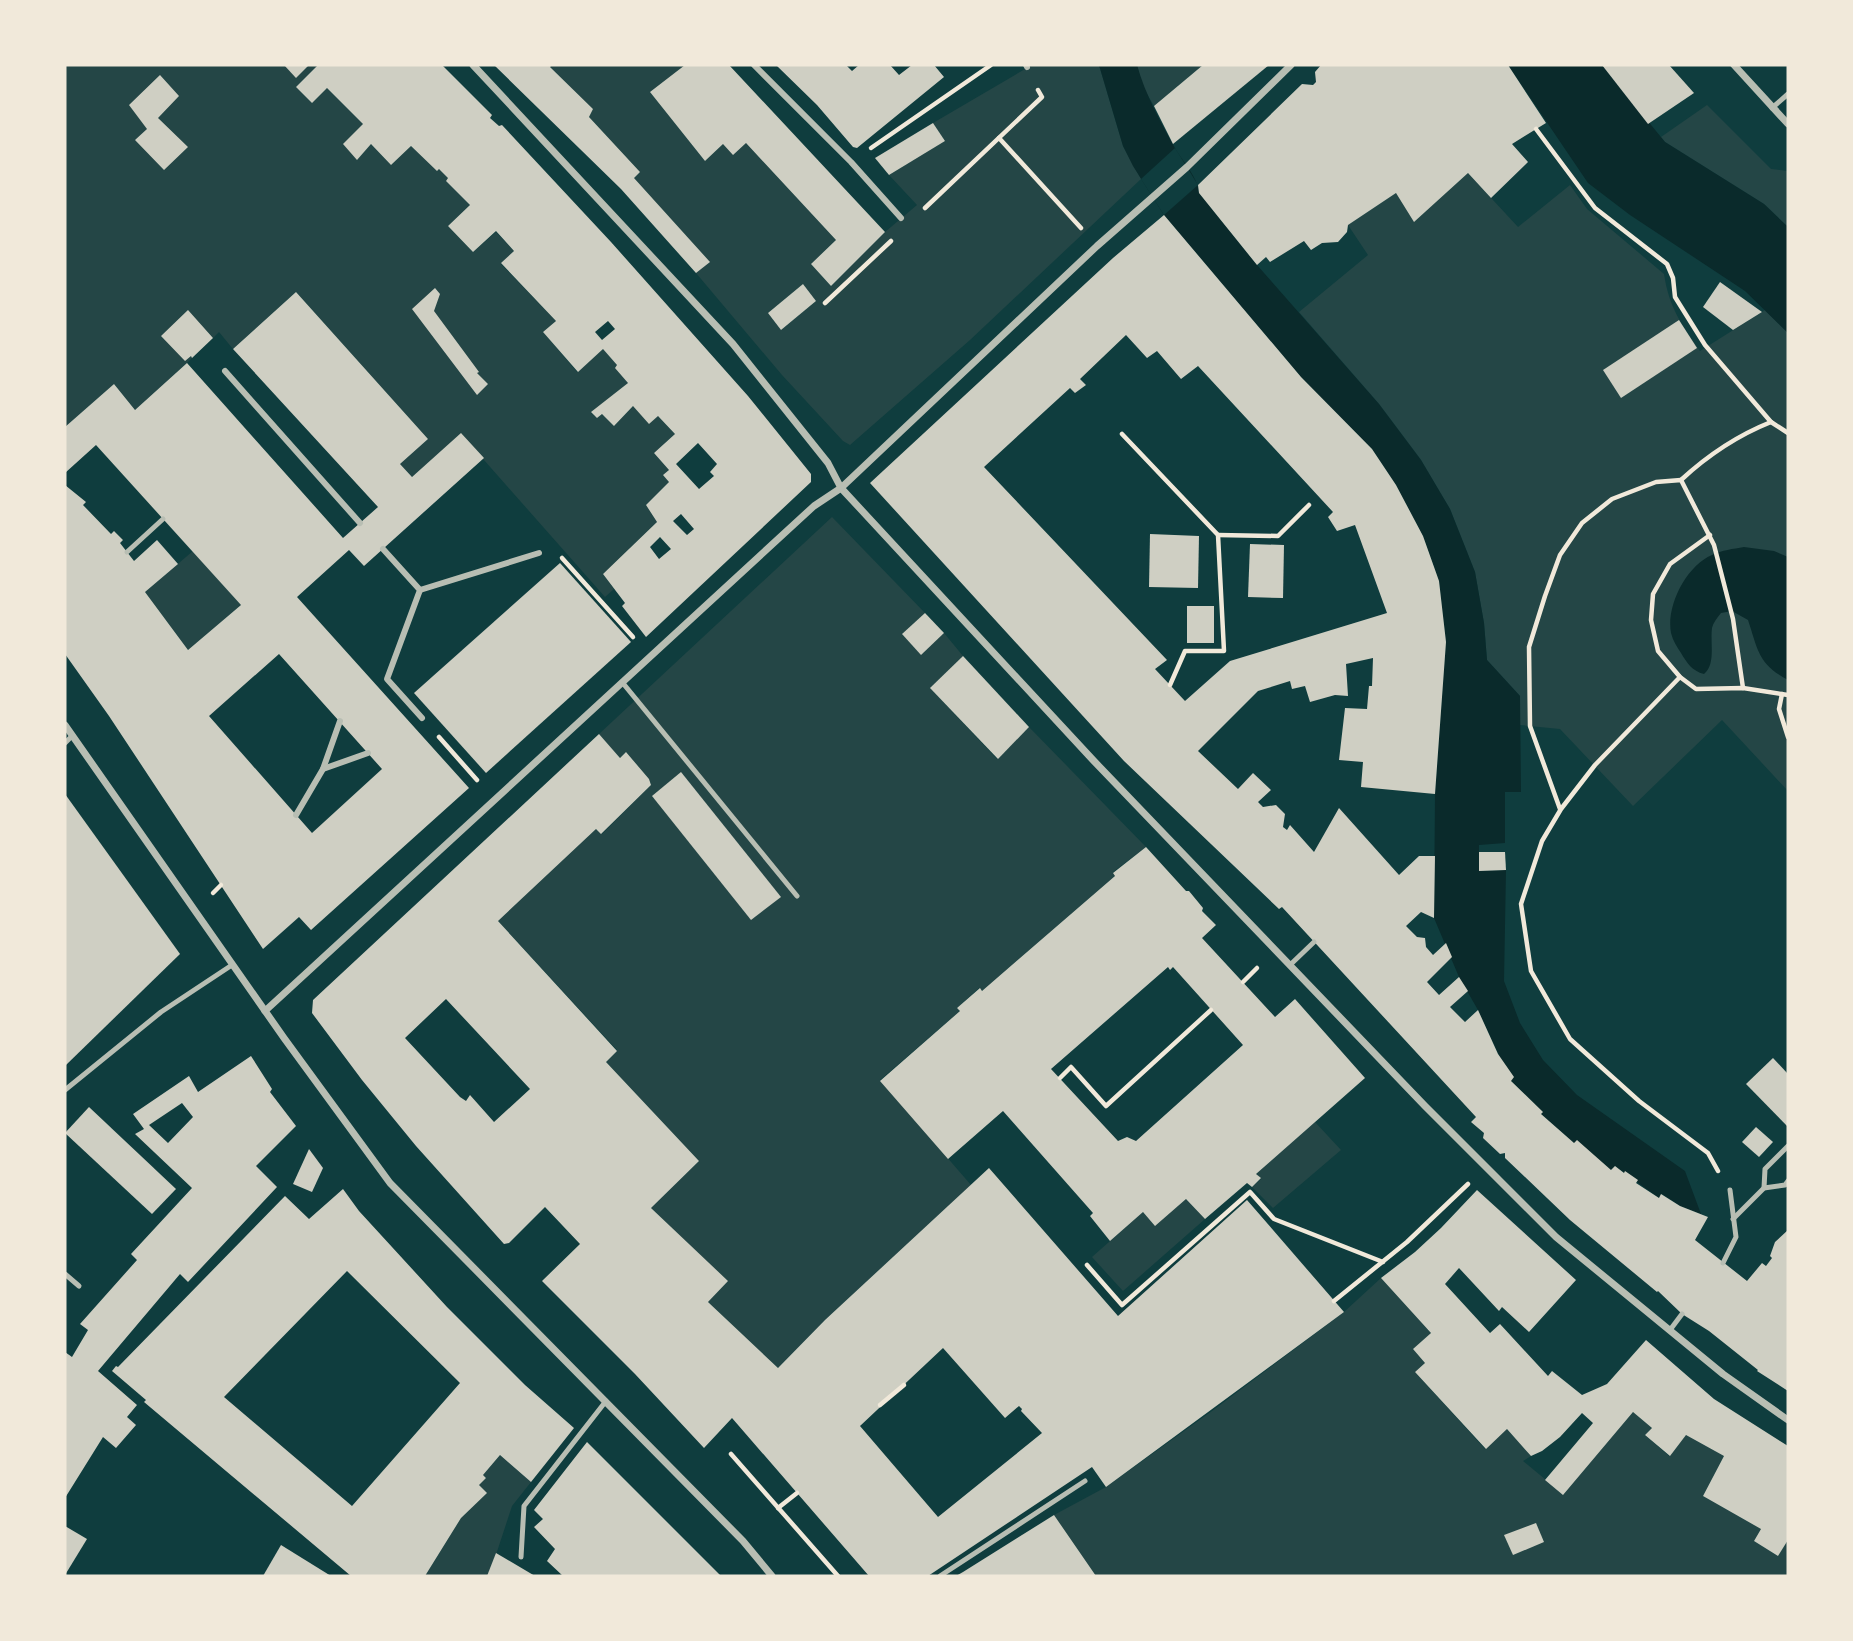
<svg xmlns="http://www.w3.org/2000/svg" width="1853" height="1641" font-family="'Varela Round',sans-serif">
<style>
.green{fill:#244646;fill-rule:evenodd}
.water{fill:#0a2a2b}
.pier{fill:#0f3d3e}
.building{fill:#cfcfc3;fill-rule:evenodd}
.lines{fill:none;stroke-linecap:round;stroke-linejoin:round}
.path{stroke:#f1e9da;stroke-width:4.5}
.service{stroke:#b8beb3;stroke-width:5}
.pedestrian{stroke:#b8beb3;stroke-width:6}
.minor{stroke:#b8beb3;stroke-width:7}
</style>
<rect width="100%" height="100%" fill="#0f3d3e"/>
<g class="green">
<path d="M65 65H284L296 77 309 65H318L296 87 312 103 327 88 363 124 357 160 371 144 391 165 411 146 437 170 439 169 448 178 446 181 470 205 448 226 473 252 496 232 514 251 501 264 556 321 543 332 577 372 603 349 617 365 628 383 591 413 597 418 602 414 614 426 633 406 658 416 675 434 654 453 669 470V482L646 505 657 522 603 574 614 589 605 597 461 434 412 477 400 464 428 439 296 292 233 349 219 332 213 338 188 311 192 358 187 363 135 410 114 384 65 427Z"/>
<path d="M552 65H685L651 93 705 161 723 144 746 143 836 240 811 264 831 286 885 232 917 205 889 175 945 141 933 123 1032 65H1099L1123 146 1141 179 970 340 850 445 843 441 782 375 696 273 709 261 634 178 640 172 589 117 593 109 550 67ZM803 284 816 301 781 330 768 313Z"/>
<path d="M1137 65H1203L1154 106 1142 85Z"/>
<path d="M1707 105 1771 169 1788 171V227L1764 204 1665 142 1661 137Z"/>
<path d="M1468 173 1518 227 1570 185 1587 209 1664 274C1669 307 1681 324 1700 351L1765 310 1788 333V791L1722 720 1633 806 1560 729 1520 725V696L1487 660 1484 623 1475 572 1450 509 1421 460 1379 404 1299 312 1368 255 1348 225 1396 193 1415 221Z"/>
<path d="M832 517 925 613 902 634 921 654 944 633 963 656 931 689 997 759 1029 727 1146 847 1113 872 1115 876 982 991 979 988 957 1008 960 1011 880 1080 971 1185 825 1320 778 1368 708 1302 727 1281 651 1208 699 1161 606 1062 617 1050 498 921 596 829 602 834 651 785 649 779 626 752 620 758 599 734Z"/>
<path d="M193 551 241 605 188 650 145 592Z"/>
<path d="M1315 1122 1341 1150 1273 1208 1252 1187 1261 1179 1256 1174Z"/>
<path d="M1186 1199 1205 1219 1123 1291 1092 1257 1143 1212 1155 1225Z"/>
<path d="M1381 1278 1431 1333 1413 1349 1425 1363 1415 1372 1485 1449 1507 1429 1531 1456 1523 1461 1563 1494 1633 1412 1652 1428 1645 1435 1669 1456 1686 1435 1724 1456 1703 1496 1761 1529 1754 1541 1778 1556 1788 1540V1576H1096L1054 1515 1106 1487 1212 1411 1344 1312Z"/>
<path d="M500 1455 531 1482 512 1506 491 1570 487 1576H425L461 1518 486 1493 479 1485 486 1478 483 1475Z"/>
</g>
<g class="water">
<path d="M1099 65H1137C1145 94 1161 123 1176 150 1184 163 1198 178 1199 193L1257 265 1379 404 1421 460 1450 509 1475 572 1484 623 1487 660 1520 696 1521 792H1505V843L1479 845V871L1506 870 1504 981 1520 1023 1543 1060 1577 1095 1685 1171 1701 1214 1680 1206 1662 1194 1659 1198 1615 1166 1611 1170 1574 1143 1541 1114 1543 1112 1511 1081 1478 1010 1459 977 1434 918 1435 794 1446 642 1439 581 1423 536 1396 485 1372 449 1301 377 1164 215 1133 166 1123 146Z"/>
<path d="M1508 65H1602L1665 142 1764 204 1788 227V333L1745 291 1630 215 1588 183Z"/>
<path d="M1744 547 1774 551 1788 557V680C1758 664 1758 650 1748 620L1732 611 1721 613C1717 618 1713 623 1712 628 1710 643 1716 664 1704 674 1692 671 1687 663 1681 653 1677 647 1673 641 1671 633 1666 606 1686 566 1712 555 1722 550 1733 549 1744 547Z"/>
</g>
<path class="pier" d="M1175 148 1198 185 1164 215 1141 179Z"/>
<g class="building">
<path d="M284 65H309L296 78Z"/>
<path d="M318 65H442L492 115 490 118 499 126 502 125 611 242 748 396 811 474V482L646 637 622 606 625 603 603 574 657 522 646 505 669 482 663 475 669 470 654 453 675 434 658 416 649 424 633 406 614 426 602 414 597 418 591 412 628 383 615 368 617 365 603 349 578 372 543 332 556 321 501 263 514 251 496 231 473 252 448 226 470 205 446 181 448 178 439 169 437 171 411 146 391 165 371 144 357 160 343 144 363 124 327 88 312 103 296 87ZM608 321 615 329 602 340 595 332ZM698 443 717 464 710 472 714 476 699 489 676 464ZM681 514 694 529 687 535 673 521ZM660 537 671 549 659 559 650 547Z"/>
<path d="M494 65H552L550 67 593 109 589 117 640 172 634 178 710 262 696 273 621 189Z"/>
<path d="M685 65H729L885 232 831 286 811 264 836 240 746 143 733 155 723 144 705 161 650 92Z"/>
<path d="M776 65H846L852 71 859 65H890L899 75 912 65H934L944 77 857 148 853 147 817 105Z"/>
<path d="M1203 65H1269L1173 144 1154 106Z"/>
<path d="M1321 65H1508L1546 123 1512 144 1528 162 1491 198 1468 173 1414 222 1396 193 1348 225 1347 232 1338 242 1322 243 1311 250 1304 241 1270 262 1266 257 1257 265 1199 193 1198 185 1302 84 1313 85 1316 82 1315 72Z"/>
<path d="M1602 65H1669L1694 93 1648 124Z"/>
<path d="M160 75 179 96 158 118 188 147 164 170 135 140 147 129 129 105Z"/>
<path d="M933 123 945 141 889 175 875 158Z"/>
<path d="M1164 215 1301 377 1372 449 1396 485 1423 536 1439 581 1446 642 1435 794 1361 787 1363 762 1339 760 1345 708 1367 709 1369 686H1372L1373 658 1346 664 1348 696 1335 695 1310 702 1305 686 1292 689 1290 681 1258 691 1198 751 1238 789 1253 773 1271 790 1258 802 1263 807 1276 805 1285 814 1283 827 1287 830 1290 825 1314 852 1339 808 1399 875 1419 856H1435L1434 918 1421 912 1406 926 1417 937 1425 938 1426 947 1433 955 1446 943 1452 957 1427 982 1439 995 1459 977 1468 991 1450 1007 1465 1022 1478 1010 1498 1054 1514 1077 1511 1081 1543 1112 1541 1114 1574 1143 1577 1140 1611 1170 1615 1166 1624 1173 1625 1171 1638 1180 1636 1183 1659 1198 1661 1194 1680 1206 1708 1217 1695 1240 1747 1281 1762 1263 1766 1266 1772 1258 1770 1256 1775 1242 1788 1230V1391L1757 1371 1758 1370 1709 1331 1682 1314 1658 1291 1657 1292 1570 1220 1505 1158V1153L1500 1154 1483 1138 1484 1133 1471 1122 1476 1117 1282 907 1279 909 1124 761 870 483 1113 258ZM1126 335 1147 358 1157 351 1181 379 1198 366 1333 512 1328 517 1337 531 1355 525 1387 613 1230 661 1185 701 1155 669 1167 660 984 467 1070 388 1075 393 1086 385 1080 379Z"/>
<path d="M1720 282 1762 312 1733 330 1703 307Z"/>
<path d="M803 284 816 301 781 330 768 313Z"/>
<path d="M435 288 440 294 434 311 479 372 477 373 488 384 477 395 412 309Z"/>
<path d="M296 292 428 439 400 464 412 477 461 433 484 458 364 566 349 550 297 597 469 788 311 930 299 917 263 949 109 716 65 654V485L86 502 83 505 111 534 114 531 123 540 120 543 134 561 157 540 178 564 145 592 188 650 241 605 96 445 65 473V427L114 384 135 410 187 363 343 538 378 507 233 349ZM279 654 382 769 312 833 209 716Z"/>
<path d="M188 310 213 338 192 358 191 356 185 361 161 336Z"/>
<path d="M1679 320 1697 348 1621 398 1603 370Z"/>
<path d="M1150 534 1199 536 1198 588 1149 587Z"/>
<path d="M1250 544 1284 545 1283 598 1248 597Z"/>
<path d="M560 563 631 642 486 773 414 693Z"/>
<rect x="1187" y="606" width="27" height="37"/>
<path d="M925 613 944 633 921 655 902 634Z"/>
<path d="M963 656 1029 727 998 759 930 688Z"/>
<path d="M599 734 620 758 626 752 649 779 651 785 601 834 596 829 498 921 617 1051 606 1062 699 1161 651 1208 728 1281 708 1302 778 1368 825 1320 989 1168 1118 1316 1247 1200 1344 1312 1106 1487 1092 1467 928 1576H869L732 1418 704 1448 635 1374 542 1281 580 1244 545 1207 509 1243 504 1244 416 1146 362 1080 312 1013 313 1000ZM446 999 530 1089 494 1122 470 1095 466 1101 460 1097 405 1038ZM943 1348 1005 1418 1019 1406 1022 1409 1021 1411 1042 1433 938 1517 860 1426Z"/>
<path d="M681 772 781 897 751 920 652 796Z"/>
<path d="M65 794 180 954 65 1066Z"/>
<path d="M1146 847 1186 891H1189L1203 908 1202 911 1216 925 1202 938 1275 1017 1295 999 1365 1078 1256 1174 1261 1178 1252 1187 1247 1183 1205 1219 1186 1199 1155 1226 1143 1212 1110 1241 1090 1216 1093 1213 1003 1111 948 1159 880 1081 960 1011 957 1008 980 988 982 991 1115 876 1113 873ZM1168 967 1170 970 1173 967 1243 1045 1136 1141 1127 1137 1118 1141 1051 1069Z"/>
<path d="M1479 852H1505L1506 870 1479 871Z"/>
<path d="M251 1056 272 1089 270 1092 296 1126 256 1166 277 1187 188 1282 180 1274 98 1371 137 1405 127 1417 136 1425 116 1448 103 1437 65 1498V1352L72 1357 88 1330 80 1324 137 1260 131 1254 192 1188 135 1134 144 1129 133 1114 189 1076 198 1092ZM182 1103 193 1117 168 1143 149 1125Z"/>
<path d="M1773 1058 1788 1074V1127L1746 1084Z"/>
<path d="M89 1107 176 1189 152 1214 65 1133Z"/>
<path d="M1756 1127 1773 1142 1759 1157 1742 1142Z"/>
<path d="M309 1149 323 1168 312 1192 293 1184Z"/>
<path d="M343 1189 359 1211 447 1307 525 1385 574 1428 531 1482 500 1455 483 1475 486 1478 479 1485 487 1493 461 1518 425 1576H351L144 1402 146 1400 112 1371 116 1366 118 1367 285 1196 309 1219ZM347 1271 460 1383 352 1506 224 1397Z"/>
<path d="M1477 1190 1576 1280 1529 1332 1502 1307 1499 1311 1459 1268 1445 1284 1490 1333 1500 1324 1548 1376 1552 1371 1582 1395 1607 1384 1646 1340 1714 1399 1788 1446V1540L1778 1556 1754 1541 1761 1529 1703 1496 1724 1456 1686 1435 1670 1456 1645 1435 1652 1428 1633 1412 1563 1495 1545 1480 1593 1423 1582 1413 1560 1437 1542 1451 1531 1456 1507 1429 1486 1449 1415 1372 1425 1363 1413 1349 1431 1333 1381 1278 1415 1252 1441 1228Z"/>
<path d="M587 1442 721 1576H563L547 1561 555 1549 534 1527 543 1519 534 1510Z"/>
<path d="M1054 1515 1096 1576H956L963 1572Z"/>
<path d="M1536 1523 1544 1542 1513 1555 1504 1535Z"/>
<path d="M65 1526 87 1539 65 1575Z"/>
<path d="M281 1545 331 1576H263Z"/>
<path d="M496 1553 535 1576H487Z"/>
</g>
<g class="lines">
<g class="path">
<path d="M1536 129 1595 208 1667 264 1673 278 1675 297 1705 345 1771 422 1788 433"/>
<path d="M999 138 1081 228"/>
<path d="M871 148 991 65"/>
<path d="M925 208 1042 97 1038 90"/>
<path d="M825 303 891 241"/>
<path d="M1122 434 1218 535 1224 651H1185L1170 685"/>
<path d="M1681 480C1708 455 1736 436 1771 422"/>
<path d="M1218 535 1278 536 1309 505"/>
<path d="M1710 535 1670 564 1653 594 1651 620 1658 651 1680 677 1696 689 1743 688 1788 695"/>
<path d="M562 558 633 637"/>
<path d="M1680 677 1595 765 1561 809 1542 841 1521 904 1531 971 1570 1039 1639 1101 1708 1153 1718 1171"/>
<path d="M1782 694 1779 709 1788 737"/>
<path d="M439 737 477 780"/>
<path d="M1560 809 1530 726 1529 647 1545 596 1560 555 1582 523 1612 499 1656 482 1681 480 1714 545 1733 619 1743 688"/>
<path d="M213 893 221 885"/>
<path d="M1243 982 1257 968"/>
<path d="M1060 1078 1071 1067 1106 1106 1211 1010"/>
<path d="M1087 1265 1122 1305 1250 1192 1274 1219 1383 1262"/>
<path d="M1334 1301 1407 1242 1468 1184"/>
<path d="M880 1405 904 1385"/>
<path d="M731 1454 838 1576"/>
<path d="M778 1508 797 1493"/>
</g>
<g class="service">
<path d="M1772 108 1788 94"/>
<path d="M127 552 163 519"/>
<path d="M622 682 797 896"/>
<path d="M65 743 72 736"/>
<path d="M1290 965 1314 942"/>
<path d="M65 1090 161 1012 232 965"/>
<path d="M1764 1188 1765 1169 1788 1146"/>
<path d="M1733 1219 1764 1188 1785 1185 1788 1181"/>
<path d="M1723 1263 1736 1237 1730 1190"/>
<path d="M65 1274 79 1286"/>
<path d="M1670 1330 1682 1314"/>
<path d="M521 1557 524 1506 606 1401"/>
<path d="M940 1576 1085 1481"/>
</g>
<g class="pedestrian">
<path d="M754 65 851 162 901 218"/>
<path d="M1026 65 1027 67"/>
<path d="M225 371 360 523"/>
<path d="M383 549 420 590 387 679 422 718"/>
<path d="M420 590 539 553"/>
<path d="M323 769 340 721"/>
<path d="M296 815 323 769 368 753"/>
</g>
<g class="minor">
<path d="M473 65 733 344 828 463 841 488 1093 760 1425 1106 1556 1237 1723 1374 1788 1420"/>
<path d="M1734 65 1788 124"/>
<path d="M65 725 284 1038 390 1183 743 1541 772 1576"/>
<path d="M265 1011 814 506 841 488 1097 246 1187 167 1291 65"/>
</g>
</g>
<rect width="1853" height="1641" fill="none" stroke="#f1e9da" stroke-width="133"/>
</svg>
